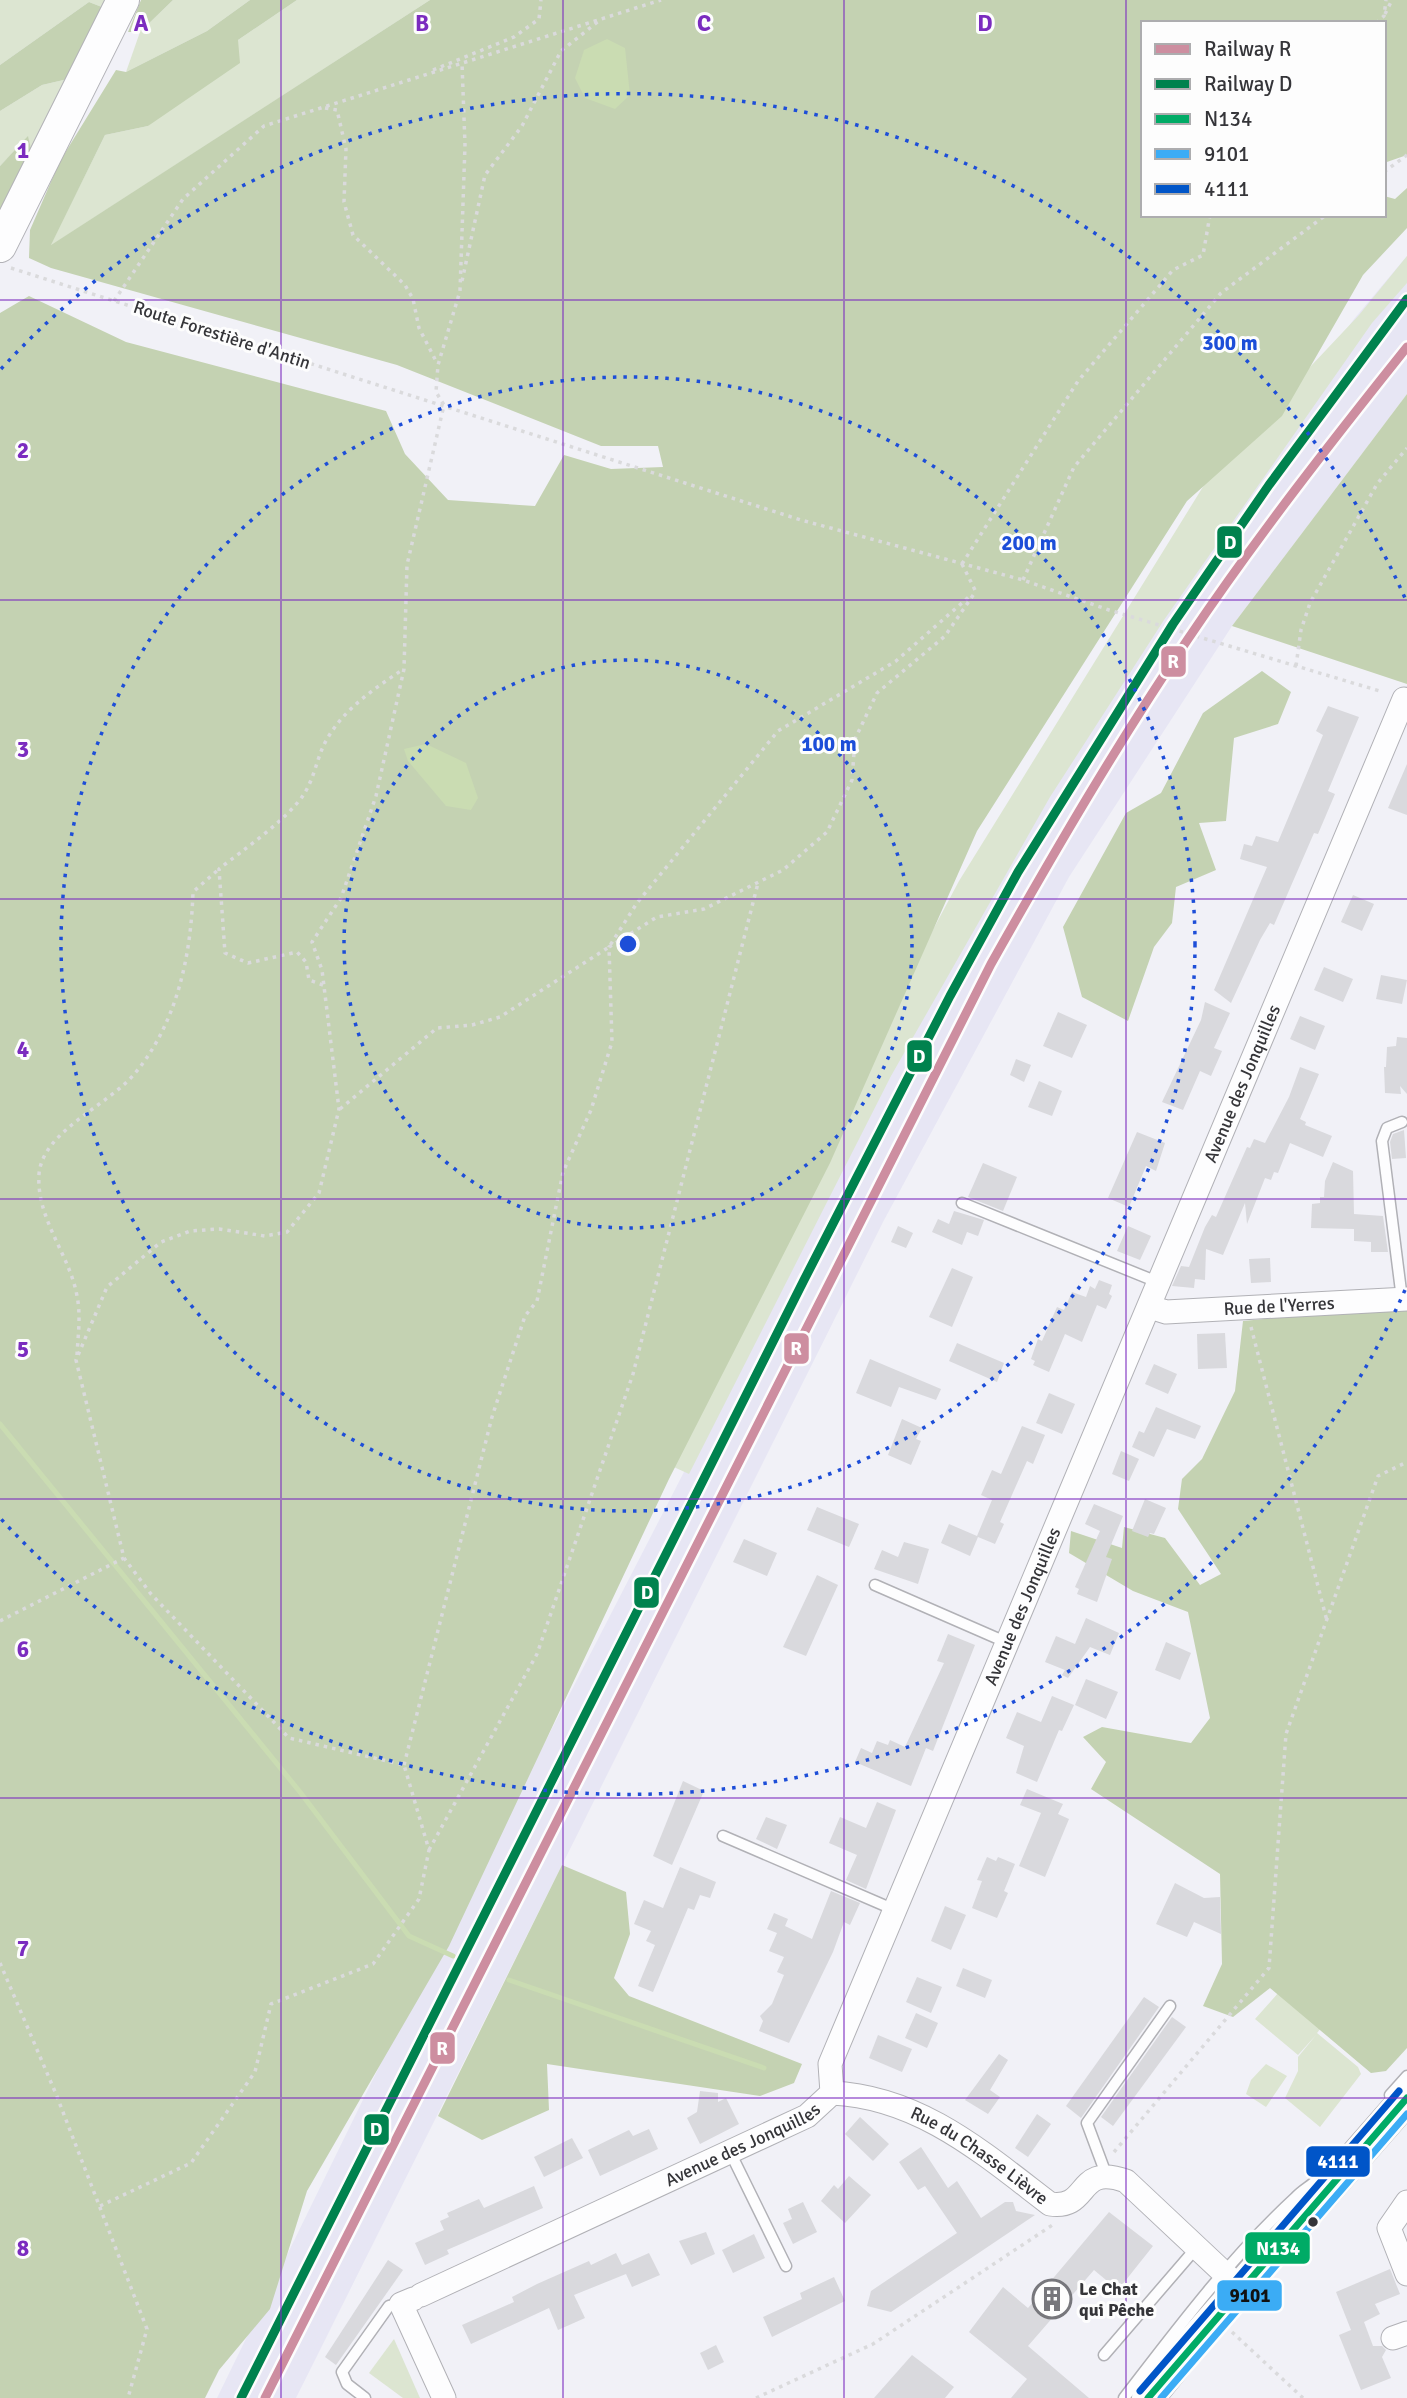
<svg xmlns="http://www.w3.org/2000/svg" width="1407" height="2398" font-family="Signika,sans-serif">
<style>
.built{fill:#e7e6f4}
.green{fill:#dce5d1}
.forest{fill:#c4d2b2}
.water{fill:#cadcb2}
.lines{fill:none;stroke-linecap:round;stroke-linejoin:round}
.stream{stroke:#cadcb2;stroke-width:5}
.building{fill:#d9d9dd}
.lane-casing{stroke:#b1b1b6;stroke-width:13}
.street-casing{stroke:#b1b1b6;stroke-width:25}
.secondary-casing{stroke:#b1b1b6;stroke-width:34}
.path{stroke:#dadadc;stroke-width:3.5;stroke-dasharray:3.5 5;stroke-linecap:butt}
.lane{stroke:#fdfdfe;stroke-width:10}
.street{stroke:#fdfdfe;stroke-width:23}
.secondary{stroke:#fdfdfe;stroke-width:32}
.bus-1-casing{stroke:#fdfdfd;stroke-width:12}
.bus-2-casing{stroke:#fdfdfd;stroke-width:12}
.bus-3-casing{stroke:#fdfdfd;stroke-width:12}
.bus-1{stroke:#00ab66;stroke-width:7}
.bus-2{stroke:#3bacf5;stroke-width:7}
.bus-3{stroke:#0055c8;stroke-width:7}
.rail-1-casing{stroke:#fdfdfd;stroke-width:14}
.rail-2-casing{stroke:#fdfdfd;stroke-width:14}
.rail-1{stroke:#cd8ea0;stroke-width:9}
.rail-2{stroke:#00824e;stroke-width:9}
.grid{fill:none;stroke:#7b2cbf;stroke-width:2;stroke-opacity:0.55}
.ring{fill:none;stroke:#1d4ed8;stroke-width:3.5;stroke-dasharray:3.5 7}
.bus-dot{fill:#353539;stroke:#fdfdfd;stroke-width:2.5}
.labels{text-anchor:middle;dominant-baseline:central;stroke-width:6;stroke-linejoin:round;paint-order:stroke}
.street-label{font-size:18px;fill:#353539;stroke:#fdfdfd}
.poi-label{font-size:18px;font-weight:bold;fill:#353539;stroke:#fdfdfd;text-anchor:start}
.grid-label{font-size:23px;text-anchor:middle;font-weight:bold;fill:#7b2cbf;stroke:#fdfdfd;stroke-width:6;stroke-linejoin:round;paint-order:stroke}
.centre{fill:#1d4ed8;stroke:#fdfdfd;stroke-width:3.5}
.ring-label{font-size:21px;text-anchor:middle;font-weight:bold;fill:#1d4ed8;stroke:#fdfdfd;stroke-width:6;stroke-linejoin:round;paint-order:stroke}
.line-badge{stroke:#fdfdfd;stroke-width:2.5}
.badge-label{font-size:19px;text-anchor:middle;font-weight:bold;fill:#fff}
.pale-badge-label{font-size:19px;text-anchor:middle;font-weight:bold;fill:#111}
</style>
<rect width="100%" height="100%" fill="#f1f1f7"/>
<path class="built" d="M1407 256V394L1232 626 1069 877 883 1222 296 2398H217L404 2016 965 926 1176 580 1354 319Z"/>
<g class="green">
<path d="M0 0H111L107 9 89 2 0 65Z"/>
<path d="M173 0H250L207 31 126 72 140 32Z"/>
<path d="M297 0H430L50 246 105 135 148 126 238 40Z"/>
<path d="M72 78 34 161 28 137 0 166V111L42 85Z"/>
<path d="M1407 256V283L1372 323 1164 620 1050 797 891 1076 689 1474 652 1457 959 881 1214 469 1359 315Z"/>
<path d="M1279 1992 1321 2028 1317 2033 1358 2067 1361 2074 1320 2127 1285 2098 1298 2071V2057L1316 2035 1298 2055 1255 2019Z"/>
<path d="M1266 2064 1287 2076 1266 2107 1246 2094 1251 2080Z"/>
<path d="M394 2339 420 2398H403L369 2373Z"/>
</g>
<g class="forest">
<path d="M141 0H173L140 32H128Z"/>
<path d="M250 0H297L238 40 240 63 148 126 105 135 51 245 430 0H1407V155L1384 163V23H1143V215H1384V196L1395 199 1407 188V228L1363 275 1282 416 1187 501 977 831 830 1163 669 1479 449 1946 307 2191 270 2309 219 2370 205 2398H0V313L29 296 126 342 386 411 405 454 448 500 535 506 564 455 611 469 663 467 658 446H601L397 365 51 268 29 258 30 230 60 161 116 70 126 72 207 31Z"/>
<path d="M89 2 107 9 72 78 42 85 0 111V65Z"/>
<path d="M28 136 34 161 0 220V166Z"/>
<path d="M1407 394V684L1232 626Z"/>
<path d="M1262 671 1291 692 1278 724 1234 738 1226 821 1199 823 1216 870 1176 887 1172 923 1154 947 1128 1021 1082 997 1063 927 1126 813 1161 793 1203 713Z"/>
<path d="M1407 1306V2048L1386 2071 1371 2073 1270 1988 1233 2017 1203 2006 1222 1964 1220 1874 1091 1789 1106 1762 1083 1737 1102 1727 1191 1743 1210 1718 1188 1612 1133 1591 1069 1553 1071 1531 1122 1548 1124 1527 1165 1538 1200 1585 1221 1574 1178 1509 1182 1479 1202 1459 1235 1391 1243 1321Z"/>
<path d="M562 1865 626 1892 630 1934 614 1978 629 1996 802 2064 794 2083 760 2096 547 2064 549 2110 482 2140 438 2116Z"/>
</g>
<g class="water">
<path d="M607 39 625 48 630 95 615 109 585 98 575 78 584 50Z"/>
<path d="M426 744 466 763 478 798 471 810 446 806 408 761 404 749Z"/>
</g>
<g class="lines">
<g class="stream">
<path d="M0 1424 300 1792 409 1936 453 1956"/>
<path d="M509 1980 764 2068"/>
</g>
</g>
<g class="building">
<path d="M1328 706 1359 717 1328 791 1335 794 1318 834 1314 833 1274 925 1270 923 1260 940 1231 1003 1214 990 1267 867 1240 859 1244 844 1252 846 1256 836 1278 842 1323 735 1316 731Z"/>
<path d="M1407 764V815L1388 808Z"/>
<path d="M1353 895 1374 904 1362 931 1341 922Z"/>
<path d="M1324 967 1353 979 1343 1002 1314 990Z"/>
<path d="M1381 975 1407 980 1402 1004 1376 999Z"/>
<path d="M1205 1002 1230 1013 1214 1048 1222 1051 1211 1076 1200 1071 1183 1110 1162 1102 1201 1020Z"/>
<path d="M1058 1012 1087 1025 1072 1058 1043 1046Z"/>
<path d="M1300 1016 1325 1026 1315 1050 1290 1039Z"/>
<path d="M1397 1037 1407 1038V1094L1400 1086 1401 1094 1385 1093 1384 1067H1386L1387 1047 1396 1046Z"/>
<path d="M1016 1059 1031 1065 1024 1082 1010 1075Z"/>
<path d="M1300 1067 1319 1074 1300 1119 1306 1122 1305 1125 1332 1136 1323 1157 1290 1143 1278 1173 1274 1172 1271 1180 1265 1178 1247 1224 1245 1203 1223 1255 1206 1249 1205 1280 1195 1279 1194 1288 1172 1286 1181 1266 1189 1267 1205 1227 1212 1215 1216 1217 1247 1147 1250 1148 1254 1139 1265 1143 1289 1097Z"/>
<path d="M1039 1081 1062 1091 1052 1116 1028 1107Z"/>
<path d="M1404 1130 1406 1158 1392 1159 1390 1142 1393 1134Z"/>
<path d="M1137 1132 1165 1143 1156 1171 1146 1166 1129 1207 1108 1198Z"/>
<path d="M1333 1162 1353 1171 1354 1214 1383 1216 1388 1252H1371V1242L1354 1241V1229L1311 1228 1312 1204 1320 1203V1197H1324L1325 1181Z"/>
<path d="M983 1163 1017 1177 1003 1211 968 1197Z"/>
<path d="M954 1211 984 1220 978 1236 967 1232 962 1245 932 1232 938 1219 949 1224Z"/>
<path d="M898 1226 913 1233 906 1248 891 1242Z"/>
<path d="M1128 1226 1151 1236 1140 1260 1117 1251Z"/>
<path d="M1270 1258 1271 1282 1251 1283 1249 1259Z"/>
<path d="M952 1268 973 1277 952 1327 929 1317Z"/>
<path d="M1099 1280 1112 1285 1109 1294 1112 1296 1106 1309 1097 1305 1082 1342 1065 1334 1049 1372 1033 1365 1035 1361 1031 1359 1038 1339 1042 1341 1057 1307 1064 1310 1072 1292 1086 1297 1090 1286 1095 1289Z"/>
<path d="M1225 1333 1227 1368 1198 1369 1197 1334Z"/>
<path d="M957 1343 1004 1363 997 1382 949 1361Z"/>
<path d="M870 1359 941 1389 936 1400 899 1387 891 1407 856 1393Z"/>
<path d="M1154 1364 1177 1374 1168 1394 1145 1384Z"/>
<path d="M1049 1393 1075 1404 1062 1434 1036 1423Z"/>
<path d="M1156 1407 1201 1426 1195 1439 1167 1429 1154 1457 1132 1447 1139 1431 1144 1433Z"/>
<path d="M902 1419 922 1428 916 1439 921 1441 911 1465 888 1455Z"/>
<path d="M1022 1426 1045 1435 1033 1464 1027 1461 1000 1522 1004 1524 995 1544 978 1537 970 1556 941 1543 949 1524 977 1536 992 1500 981 1495 992 1470 1001 1474Z"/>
<path d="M1121 1451 1139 1459 1129 1481 1112 1474Z"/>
<path d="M1145 1499 1166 1508 1154 1534 1150 1533 1148 1537 1132 1531Z"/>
<path d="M1094 1504 1123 1516 1106 1557 1112 1559 1097 1602 1077 1594 1079 1589 1075 1587 1100 1531 1085 1524Z"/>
<path d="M817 1507 859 1524 849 1547 807 1530Z"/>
<path d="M744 1539 777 1553 767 1576 733 1562Z"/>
<path d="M904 1542 929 1549 918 1584 874 1569 882 1550 898 1557Z"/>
<path d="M817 1575 838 1585 806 1656 783 1647Z"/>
<path d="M1086 1618 1119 1633 1110 1655 1090 1647 1068 1678 1062 1675 1065 1670 1045 1662 1056 1636 1075 1644Z"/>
<path d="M948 1634 975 1645 933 1751 926 1748 911 1786 855 1762 861 1748 872 1753 877 1741 888 1745 890 1740 905 1747 944 1663 937 1661Z"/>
<path d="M1166 1642 1191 1653 1180 1680 1155 1670Z"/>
<path d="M1086 1679 1118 1692 1106 1719 1075 1705Z"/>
<path d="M1052 1696 1074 1705 1062 1731 1059 1730 1037 1782 1016 1773 1024 1746 1006 1738 1017 1712 1041 1722Z"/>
<path d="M683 1781 704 1791 672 1865 653 1856Z"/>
<path d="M1027 1789 1063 1804 1058 1814 1069 1819 1045 1877 1019 1866 1041 1813 1020 1805Z"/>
<path d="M877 1802 896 1810 866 1889 846 1880 857 1855 829 1843 840 1817 866 1828Z"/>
<path d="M766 1817 787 1825 777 1849 756 1839Z"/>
<path d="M987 1857 996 1861 998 1857 1015 1864 1004 1891 1008 1893 997 1918 972 1908 982 1881 977 1880Z"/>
<path d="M680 1867 716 1882 710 1898 700 1895 694 1910 688 1908 653 1992 638 1986 655 1945 646 1941 651 1931 634 1924 644 1900 663 1908Z"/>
<path d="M1175 1883 1204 1898 1220 1897 1221 1934 1194 1922 1187 1937 1156 1924Z"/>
<path d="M831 1891 860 1903 850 1925 844 1922 833 1952 789 2043 759 2031 763 2021 760 2016 772 2004 784 1975 777 1972 784 1957 769 1951 777 1933 767 1929 774 1913 788 1919 785 1926 812 1939Z"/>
<path d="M945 1906 966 1915 951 1950 931 1941Z"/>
<path d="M963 1968 992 1980 985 1998 956 1986Z"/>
<path d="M917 1977 942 1987 931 2013 906 2002Z"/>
<path d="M1144 1997 1159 2007 1081 2118 1066 2106Z"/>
<path d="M916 2013 938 2023 927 2048 905 2038Z"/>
<path d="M1172 2017 1186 2027 1113 2126 1101 2117Z"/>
<path d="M878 2035 912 2049 902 2072 869 2058Z"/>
<path d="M999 2054 1008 2060 990 2090 1000 2097 988 2114 965 2100Z"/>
<path d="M700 2091 718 2093V2102L726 2098 739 2124 700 2144 687 2118 697 2112Z"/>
<path d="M1037 2114 1051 2124 1028 2157 1015 2148Z"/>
<path d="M860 2117 889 2144 873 2161 845 2134Z"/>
<path d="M649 2129 658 2149 600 2176 588 2150 629 2130 633 2136Z"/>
<path d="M572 2138 583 2158 544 2177 534 2157Z"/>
<path d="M921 2147 948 2188 957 2181 981 2218 1005 2202H1013L1016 2211 1035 2215 891 2312 867 2306 871 2291 957 2233 925 2186 918 2190 899 2162Z"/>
<path d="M849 2176 871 2195 845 2223 821 2201 834 2185 838 2189Z"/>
<path d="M534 2186 543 2208 447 2250 449 2254 425 2265 415 2243 444 2230 440 2221 449 2217 447 2213 479 2199 484 2208Z"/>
<path d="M803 2202 817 2232 793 2244 783 2223 792 2219 788 2209Z"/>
<path d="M1109 2212 1153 2246 1118 2290 1094 2270 1028 2346 1089 2398H1011L1027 2379 969 2332 1003 2287 1028 2308Z"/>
<path d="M706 2232 715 2254 691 2265 679 2241Z"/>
<path d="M754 2234 765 2258 733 2273 722 2250Z"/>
<path d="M616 2253 622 2265 649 2253 660 2275 632 2287 626 2274 574 2295 585 2318 558 2330 549 2308 471 2344 462 2325 514 2302 512 2297 537 2284 589 2261 591 2265Z"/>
<path d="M388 2260 403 2270 336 2365 325 2357Z"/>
<path d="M1390 2269 1400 2294 1375 2304 1380 2314 1364 2322 1373 2346H1382L1386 2350 1382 2357 1391 2378 1361 2390 1339 2335 1351 2330 1336 2292Z"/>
<path d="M834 2277 845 2301 772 2337 763 2317 802 2299 800 2293Z"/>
<path d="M716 2345 724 2362 708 2370 700 2353Z"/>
<path d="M912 2355 954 2387 945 2398H874Z"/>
</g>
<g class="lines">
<defs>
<g id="lane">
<path d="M1402 1122 1387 1128 1382 1141 1402 1299"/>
<path d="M962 1203 1160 1283"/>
<path d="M875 1585 1008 1643"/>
<path d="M723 1836 895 1910"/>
<path d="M1390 2095 1407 2076"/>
<path d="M730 2152 786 2266"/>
<path d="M1106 2174 1087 2123 1170 2006"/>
<path d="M1104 2355 1197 2247"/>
<path d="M365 2398 347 2384 342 2372 389 2306 401 2304"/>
<path d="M1124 2398C1177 2329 1231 2257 1295 2198 1301 2191 1309 2187 1316 2181"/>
</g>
<g id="street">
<path id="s1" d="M1150 1307 1166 1312 1407 1299"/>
<path id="s2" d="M832 2093C920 2097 983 2153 1050 2204 1091 2210 1075 2163 1126 2181L1240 2288"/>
<path d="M1407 2202 1389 2228 1407 2274"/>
<path id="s3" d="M421 2295 807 2116 832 2093 830 2064 1404 699"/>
<path d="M413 2299 401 2304 444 2398"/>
<path d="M1393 2338 1407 2333"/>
</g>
<g id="secondary">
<path d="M0 246 123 0"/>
<path d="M1148 2398 1194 2341 1407 2098"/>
</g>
</defs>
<use href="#lane" class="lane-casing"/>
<use href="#street" class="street-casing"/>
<use href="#secondary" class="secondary-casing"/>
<g class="path">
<path d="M1385 14 1392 0"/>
<path d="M1376 23 1384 16 1386 0"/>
<path d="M433 70 514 37 539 19 541 0"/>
<path d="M325 108 337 110 346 149 344 202 353 235 405 285 413 299 419 328 437 363"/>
<path d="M1384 172 1407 155"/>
<path d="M11 268 801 520 1023 580 1109 610 1383 692"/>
<path d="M462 281 485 175 522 126 561 51 600 20"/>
<path d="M114 301 183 199 264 126 661 0"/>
<path d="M962 564 975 590"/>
<path d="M962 564 1078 381 1173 270 1203 255 1210 215"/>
<path d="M1023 580 1074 467 1221 293 1326 215"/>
<path d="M1296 666 1301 630 1310 603 1377 484 1407 448"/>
<path d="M323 985 309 980 306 962 297 952 248 963 225 953 219 869C243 850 288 819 304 794 315 777 317 756 327 739 345 708 374 689 402 670"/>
<path d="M340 1109 437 1028 472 1025 500 1017 609 947 637 903 778 731 896 661 971 595"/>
<path d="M1251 1327 1327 1621"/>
<path d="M77 1355C78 1336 81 1315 77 1296 70 1255 36 1219 39 1174 43 1130 110 1105 136 1072 177 1022 191 956 193 892L219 869"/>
<path d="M0 1621 124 1558"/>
<path d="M404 1765 492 1417 525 1316 537 1301 563 1172 591 1110 612 1042 609 947 657 917 704 909 783 870 827 832 852 780 855 739 877 693 945 636 976 591"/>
<path d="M429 1850 537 1654 633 1374 758 883"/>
<path d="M0 1963 56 2094 147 2329 128 2398"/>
<path d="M1114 2152 1269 1968 1286 1734 1378 1476 1407 1462"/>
<path d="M100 2206 191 2163 255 2072 271 2004 373 1964 419 1899 429 1850 404 1765 289 1738 151 1594 124 1558 76 1360 107 1287 161 1242 190 1231 219 1229 265 1236 287 1232 319 1193 339 1109 322 970 312 942 341 898 376 796 404 669 407 565 444 405 436 392 438 365 460 291 465 145 462 63"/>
<path d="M1232 2332 1303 2398"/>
<path d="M756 2398 873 2344 1054 2224"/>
</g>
<use href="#lane" class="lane"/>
<use href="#street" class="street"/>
<use href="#secondary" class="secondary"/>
<defs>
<path id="bus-1" d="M1148 2398 1407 2098"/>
<path id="bus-2" d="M1161 2398 1407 2114"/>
<path id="bus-3" d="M1140 2391 1399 2091"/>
</defs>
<use href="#bus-1" class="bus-1-casing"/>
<use href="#bus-2" class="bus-2-casing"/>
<use href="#bus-3" class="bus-3-casing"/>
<use href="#bus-1" class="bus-1"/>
<use href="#bus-2" class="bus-2"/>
<use href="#bus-3" class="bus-3"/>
<defs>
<path id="rail-1" d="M265 2398 991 964C1053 854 1117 744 1188 639 1256 538 1331 442 1407 347"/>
<path id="rail-2" d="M241 2398 804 1280 950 996 1018 872 1173 624 1269 485 1407 299"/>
</defs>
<use href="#rail-1" class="rail-1-casing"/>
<use href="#rail-2" class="rail-2-casing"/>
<use href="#rail-1" class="rail-1"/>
<use href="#rail-2" class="rail-2"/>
</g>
<path class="grid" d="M281 0V2398M563 0V2398M844 0V2398M1126 0V2398M0 300H1407M0 600H1407M0 899H1407M0 1199H1407M0 1499H1407M0 1798H1407M0 2098H1407"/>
<g class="ring">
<circle cx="628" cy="944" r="284"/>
<circle cx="628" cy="944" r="567"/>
<path d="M1405 1290A851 851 0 0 1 1 1519M1 369A851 851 0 0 1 1405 598"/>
</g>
<defs>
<symbol id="building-ring" viewBox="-11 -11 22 22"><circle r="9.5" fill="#fdfdfd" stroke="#77777c" stroke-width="1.5"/><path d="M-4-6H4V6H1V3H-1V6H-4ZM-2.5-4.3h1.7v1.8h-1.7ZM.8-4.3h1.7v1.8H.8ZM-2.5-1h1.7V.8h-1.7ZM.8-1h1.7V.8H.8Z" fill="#77777c"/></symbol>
</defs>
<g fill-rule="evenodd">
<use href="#building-ring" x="1030" y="2277" width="44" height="44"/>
</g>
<circle class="bus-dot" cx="1313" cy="2222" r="6"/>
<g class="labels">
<g class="street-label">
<text transform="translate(222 335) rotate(18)">Route Forestière d'Antin</text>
<text stroke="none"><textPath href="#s3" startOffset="1552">Avenue des Jonquilles</textPath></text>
<text stroke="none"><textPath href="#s1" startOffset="130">Rue de l'Yerres</textPath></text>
<text stroke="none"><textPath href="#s3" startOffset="985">Avenue des Jonquilles</textPath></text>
<text stroke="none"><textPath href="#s3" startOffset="355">Avenue des Jonquilles</textPath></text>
<text stroke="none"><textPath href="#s2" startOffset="163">Rue du Chasse Lièvre</textPath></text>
</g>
<g class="poi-label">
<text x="1079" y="2289">Le Chat<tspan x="1079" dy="21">qui Pêche</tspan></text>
</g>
</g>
<g class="grid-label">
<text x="141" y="31">A</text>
<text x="422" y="31">B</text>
<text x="704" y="31">C</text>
<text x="985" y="31">D</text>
<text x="23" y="158">1</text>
<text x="23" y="458">2</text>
<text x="23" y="757">3</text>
<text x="23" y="1057">4</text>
<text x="23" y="1357">5</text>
<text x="23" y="1657">6</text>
<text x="23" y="1956">7</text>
<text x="23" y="2256">8</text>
</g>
<circle cx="628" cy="944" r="10" class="centre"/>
<g class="ring-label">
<text x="1230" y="350">300 m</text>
<text x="1029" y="550">200 m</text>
<text x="829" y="751">100 m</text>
</g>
<g class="line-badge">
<rect x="1216" y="525" width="27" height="34" rx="7" fill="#00824e"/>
<rect x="1160" y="645" width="27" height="33" rx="7" fill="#cd8ea0"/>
<rect x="906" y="1039" width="27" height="34" rx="7" fill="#00824e"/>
<rect x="783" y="1332" width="27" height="33" rx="7" fill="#cd8ea0"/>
<rect x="633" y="1576" width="27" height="33" rx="7" fill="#00824e"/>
<rect x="429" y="2031" width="27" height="34" rx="7" fill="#cd8ea0"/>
<rect x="363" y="2113" width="27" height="33" rx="7" fill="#00824e"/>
<rect x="1305" y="2145" width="66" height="33" rx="7" fill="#0055c8"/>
<rect x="1244" y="2231" width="67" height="34" rx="7" fill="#00ab66"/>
<rect x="1216" y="2279" width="67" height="33" rx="7" fill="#3bacf5"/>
</g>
<g class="badge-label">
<text x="1230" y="549">D</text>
<text x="1173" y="668">R</text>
<text x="919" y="1063">D</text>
<text x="796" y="1355">R</text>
<text x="647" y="1599">D</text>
<text x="442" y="2055">R</text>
<text x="376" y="2136">D</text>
<text x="1338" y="2168">4111</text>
<text x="1278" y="2255">N134</text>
</g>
<g class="pale-badge-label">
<text x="1250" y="2302">9101</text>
</g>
<rect x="1141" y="21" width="245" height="196" fill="#fdfdfd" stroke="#adadaf" stroke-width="2"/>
<rect x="1155" y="44" width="35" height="10" fill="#cd8ea0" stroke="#adadaf" stroke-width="2"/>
<text x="1204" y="56" font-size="21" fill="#353539">Railway R</text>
<rect x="1155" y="79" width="35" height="10" fill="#00824e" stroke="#adadaf" stroke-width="2"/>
<text x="1204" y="91" font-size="21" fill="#353539">Railway D</text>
<rect x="1155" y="114" width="35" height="10" fill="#00ab66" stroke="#adadaf" stroke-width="2"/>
<text x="1204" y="126" font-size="21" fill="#353539">N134</text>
<rect x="1155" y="149" width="35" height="10" fill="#3bacf5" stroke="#adadaf" stroke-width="2"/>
<text x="1204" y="161" font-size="21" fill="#353539">9101</text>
<rect x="1155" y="184" width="35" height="10" fill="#0055c8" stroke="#adadaf" stroke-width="2"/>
<text x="1204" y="196" font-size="21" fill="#353539">4111</text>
</svg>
